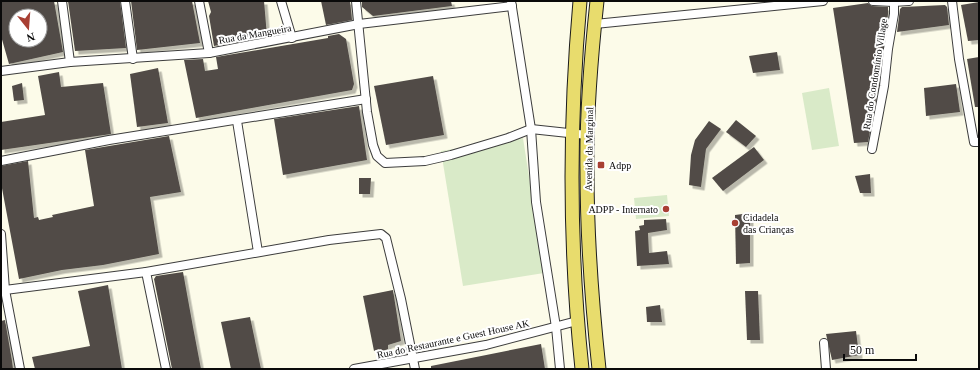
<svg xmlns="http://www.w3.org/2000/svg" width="980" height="370" font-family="Georgia,serif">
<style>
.pitch{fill:#d9eac8}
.building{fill:#514c47;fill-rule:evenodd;filter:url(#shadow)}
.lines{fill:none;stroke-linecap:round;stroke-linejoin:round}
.minor-casing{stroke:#3d3d3d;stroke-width:10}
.primary-casing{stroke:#1b1b1b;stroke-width:15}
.minor{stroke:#fff;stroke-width:8}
.primary{stroke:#e8dc6d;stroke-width:13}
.poi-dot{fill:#a83f33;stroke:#fff;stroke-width:1.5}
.labels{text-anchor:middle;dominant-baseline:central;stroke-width:4;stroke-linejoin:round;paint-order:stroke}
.street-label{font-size:10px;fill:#0a0a0a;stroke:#fff}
.poi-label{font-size:10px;fill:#0a0a0a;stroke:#fff;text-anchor:start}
</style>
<defs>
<filter id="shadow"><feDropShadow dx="3.5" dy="3.5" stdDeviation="0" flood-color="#0004"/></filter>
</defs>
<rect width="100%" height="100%" fill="#fcfbe9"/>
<g class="pitch">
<path d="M829 88 839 146 812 150 802 93Z"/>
<path d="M523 138 544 273 463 286 441 151Z"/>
<path d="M667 195 669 216 636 219 634 198Z"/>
</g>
<g class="building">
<path d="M1 1H54L63 52 9 64 1 36ZM16 16H40V40H16Z"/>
<path d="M68 1H120L126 48 75 51Z"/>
<path d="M131 1H192L200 43 137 50Z"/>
<path d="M208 1H264L267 36 214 46 209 16 211 12Z"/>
<path d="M321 1H350L352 20 326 25Z"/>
<path d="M362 1H451L452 6 373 16 362 7Z"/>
<path d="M979 2V40L968 41 961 5Z"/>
<path d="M868 3 872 6 888 7V14L879 82 868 142 854 143 833 8Z"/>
<path d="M945 5 947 7 949 25 897 32 900 9 902 7Z"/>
<path d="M339 34 346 39 354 84 352 90 196 118 184 60 203 59 205 71 218 69 216 57 328 38V36Z"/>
<path d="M777 52 780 70 753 73 749 56Z"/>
<path d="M979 57V107H975L967 59Z"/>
<path d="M158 68 168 123 137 127 130 74Z"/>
<path d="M59 72 61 87 103 83 111 134 1 150V122L45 115 38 76Z"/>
<path d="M433 76 444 135 386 145 374 86Z"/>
<path d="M22 83 24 100 14 101 12 86Z"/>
<path d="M956 84 960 112 926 116 924 88Z"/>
<path d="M359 106 367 160 283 175 274 119Z"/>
<path d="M736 120 756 136 746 147 726 132Z"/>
<path d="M709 121 721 129 706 149 701 187 689 185 691 155 695 140Z"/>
<path d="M169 136 181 192 150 197 159 254 103 265 62 270 19 279 1 183V166L28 161 34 218 38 217 39 220 53 217 52 215 94 206 85 150Z"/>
<path d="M754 147 764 160 723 191 712 178Z"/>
<path d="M870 174 871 193H860L855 176Z"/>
<path d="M359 178H371L370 194H359Z"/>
<path d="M750 213V263L736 264 735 215Z"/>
<path d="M666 219 667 230 648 233 649 253 667 251 669 264 637 266 635 231 640 230 639 226 644 225V220Z"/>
<path d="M183 272 193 327 201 369H172L154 279 156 276Z"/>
<path d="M108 285 122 369H35L32 357 90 346 78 291Z"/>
<path d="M393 290 401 341 388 345V349L380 352 379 349 374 351 363 296Z"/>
<path d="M745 291H758L760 340H747Z"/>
<path d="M660 305 662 322H647L646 307Z"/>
<path d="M250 317 261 369H231L221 322Z"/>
<path d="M5 320 12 361 13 369H1V321Z"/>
<path d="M856 331 859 355 832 360 826 334Z"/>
<path d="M541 344 545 369H431V366Z"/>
</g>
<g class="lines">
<defs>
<g id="minor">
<path d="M62 1 70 62"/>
<path d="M125 1 133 59"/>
<path d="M199 1 209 53"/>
<path d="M281 1 292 38"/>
<path d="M356 1 367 112 373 145 377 156 385 163 425 161 451 155 508 138 531 129 587 135"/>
<path d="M511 1 531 129 536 202 556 327 560 369"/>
<path d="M873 1 893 2 909 1"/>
<path d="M952 1 959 59 974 142H979"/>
<path d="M595 24 823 1"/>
<path d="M1 71 70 62 209 53 359 24 512 6"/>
<path d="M237 121 258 252"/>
<path d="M872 149 884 86 888 49 894 14V1"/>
<path d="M1 161 109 140 366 99"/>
<path d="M1 234 5 290 20 369"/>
<path d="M146 272 166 369"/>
<path d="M5 290 146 272 329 240 381 234 386 238 401 299 415 369"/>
<path d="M824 343 826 369"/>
<path d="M354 369 486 345 577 321"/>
</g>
<g id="primary">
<path d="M580 1C569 124 569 246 582 369"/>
<path d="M597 1C591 57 586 115 587 171 587 237 592 304 599 369"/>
</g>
</defs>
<use href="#minor" class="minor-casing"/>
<use href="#primary" class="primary-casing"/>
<use href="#minor" class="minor"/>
<use href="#primary" class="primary"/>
</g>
<g class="poi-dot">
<rect x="597" y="161" width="8" height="8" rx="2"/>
<circle cx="666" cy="209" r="4"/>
<circle cx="735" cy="223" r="4"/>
</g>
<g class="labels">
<g class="street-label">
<text transform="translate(255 34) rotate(-10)">Rua da Mangueira</text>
<text transform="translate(875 74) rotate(-81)">Rua do Condomínio Village</text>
<text transform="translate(589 149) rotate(-89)">Avenida da Marginal</text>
<text transform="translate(453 339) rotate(-12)">Rua do Restaurante e Guest House AK</text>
</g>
<g class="poi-label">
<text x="609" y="165">Adpp</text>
<text x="658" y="209" text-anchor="end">ADPP - Internato</text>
<text x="743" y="217">Cidadela<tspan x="743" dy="12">das Crianças</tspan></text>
</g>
</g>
<rect width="980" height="370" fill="none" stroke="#0a0a0a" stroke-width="4"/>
<g transform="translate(28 28) rotate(163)"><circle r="19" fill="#ffffff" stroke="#9d9d9d"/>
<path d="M0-3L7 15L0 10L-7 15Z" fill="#a83f33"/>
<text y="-6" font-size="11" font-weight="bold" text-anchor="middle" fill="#0a0a0a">N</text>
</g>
<path d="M844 354v6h72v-6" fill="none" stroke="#0a0a0a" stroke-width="2"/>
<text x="850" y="354" font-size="12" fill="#0a0a0a" stroke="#ffffff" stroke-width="3" paint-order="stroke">50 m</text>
</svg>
